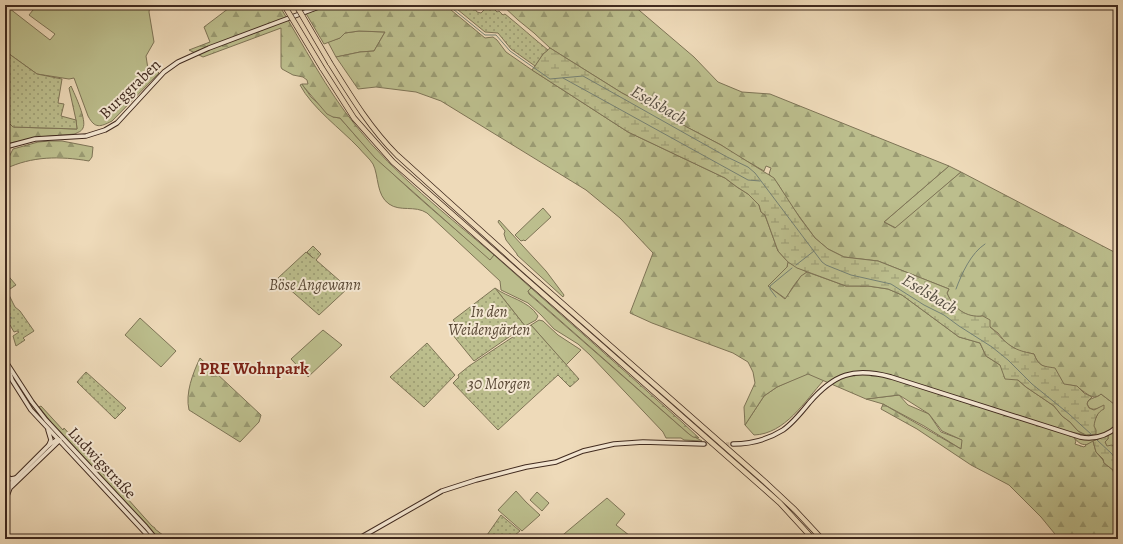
<svg xmlns="http://www.w3.org/2000/svg" width="1123" height="544" font-family="Alegreya,serif">
<style>
.grass{fill:#bcbe8d;stroke:#7e7456}
.forest{fill:url(#forest-firs);stroke:#7e7456}
.wetland{fill:url(#wetland-marsh);stroke:#7e7456}
.park{fill:url(#park-dots);stroke:#7e7456}
.lines{fill:none;stroke-linecap:round;stroke-linejoin:round}
.stream{stroke:#758174;stroke-width:1}
.secondary-tunnel{stroke:#cbb79a;stroke-width:3.5;stroke-dasharray:3.5 2;stroke-linecap:butt}
.secondary-casing{stroke:#402a1f;stroke-width:5.5}
.highway-casing{stroke:#402a1f;stroke-width:6}
.secondary{stroke:#f4e7d2;stroke-width:3.5}
.highway{stroke:#eedab9;stroke-width:4.5}
.highway-bridge-casing{stroke:#402a1f;stroke-width:6;stroke-linecap:butt}
.highway-bridge{stroke:#eedab9;stroke-width:4.5}
.labels{text-anchor:middle;dominant-baseline:central;stroke-width:4;stroke-linejoin:round;paint-order:stroke}
.street-label{font-size:16px;fill:#402a1f;stroke:#f4e7d2}
.park-label{font-size:16px;font-style:italic;fill:#594835;stroke:#f4e7d2}
.water-label{font-size:17px;font-style:italic;fill:#564e42;stroke:#f4e7d2}
.neighbourhood-label{font-size:17px;font-weight:bold;fill:#7a1f14;stroke:#f4e7d2}
</style>
<defs>
<pattern id="forest-firs" width="22" height="20" patternUnits="userSpaceOnUse"><rect width="22" height="20" fill="#bcbe8d"/><path d="M5 1l3.5 6h-7zM16 11l3.5 6h-7z" fill="#9a9b73"/></pattern>
<pattern id="wetland-marsh" width="20" height="14" patternUnits="userSpaceOnUse"><rect width="20" height="14" fill="#bcbe8d"/><path d="M1 5h8M5 5V1M11 12h8M15 12V8" fill="none" stroke="#9a9b73"/></pattern>
<pattern id="park-dots" width="8" height="8" patternUnits="userSpaceOnUse"><rect width="8" height="8" fill="#bcbe8d"/><path d="M2 2h.1M6 6h.1" fill="none" stroke="#9a9b73" stroke-width="1.8" stroke-linecap="round"/></pattern>
</defs>
<rect width="100%" height="100%" fill="#eedab9"/>
<filter id="stains"><feTurbulence type="fractalNoise" baseFrequency=".005" numOctaves="4"/><feColorMatrix values="0 0 0 0 .2 0 0 0 0 .09 0 0 0 0 .02 0 0 0 .5 -.17"/></filter>
<radialGradient id="worn" r=".72"><stop offset=".6" stop-color="#630" stop-opacity="0"/><stop offset="1" stop-color="#630" stop-opacity=".3"/></radialGradient>
<g class="grass">
<path d="M5 5 50 40 55 34 29 15 37 5H150L149 12 154 42 146 56 148 69 157 71 159 73 112 121C100 127 95 129 88 116L74 78 69 79 37 74 5 51Z"/>
<path d="M359 31 385 32 374 51 360 52 336 57 328 42 340 38 345 33Z"/>
<path d="M302 84 311 97 333 117 340 118C384 171 438 214 490 259L494 255 531 288 528 291 529 294 689 434 702 441 684 440 681 438H666L663 432 590 355 578 344 554 329 541 315 528 303 501 290 500 281 427 213C415 205 400 212 389 204 376 195 379 176 373 164 370 159 363 153 359 148 341 129 312 108 300 85Z"/>
<path d="M949 166 961 172 896 228 884 222Z"/>
<path d="M543 208 551 217 525 241 524 240 521 241 515 235Z"/>
<path d="M499 220 546 271 564 295 563 297 517 255V254L506 240 504 234 505 231 498 222Z"/>
<path d="M788 262 807 272C797 279 791 289 786 299L768 286 787 267Z"/>
<path d="M495 288C508 298 528 300 538 316L536 320 525 326Z"/>
<path d="M140 318 176 351 161 367 125 335Z"/>
<path d="M539 320 543 321 558 335 581 350 566 365 531 325Z"/>
<path d="M323 330 342 345 308 377 291 359Z"/>
<path d="M808 373 824 380C805 401 785 434 754 435L745 425 764 396 777 387Z"/>
<path d="M1101 394 1118 407V449L1107 447 1105 442 1108 439V436C1090 443 1082 453 1071 432L1081 434 1092 435 1094 422 1099 411V408C1093 410 1090 410 1087 404L1088 401C1092 397 1097 398 1101 394Z"/>
<path d="M899 395 908 405 929 414 941 432 963 440 961 449 924 426 883 404 866 399Z"/>
<path d="M41 406 63 430 64 428 73 438 72 439 92 461H96L97 463 95 465 109 480 110 479 152 526 155 528V529L168 539H158L55 427 39 407Z"/>
<path d="M516 491 526 502 540 515 522 531 498 510Z"/>
<path d="M537 492 549 503 542 511 530 500Z"/>
<path d="M607 498 625 514 616 525 634 539H558Z"/>
</g>
<g class="forest">
<path d="M233 5H279C304 46 326 89 356 126 395 175 446 214 494 255L490 260 375 158 340 118 333 117 327 114 304 87 302 84H308L307 80 303 77 293 75 282 69 281 67V28L203 57 189 50 210 42 204 27Z"/>
<path d="M301 5H445L485 38 493 37 497 40 506 52 532 70 628 132 725 178 737 187 748 194 759 205 761 212 765 215 778 251 788 262 787 267 768 286 785 299 801 276 807 272 846 286H868L888 289 902 295 959 337 980 343 986 356 1000 365 1026 387 1054 406 1062 416 1070 422 1078 431 1086 435 1071 432 1076 441 1075 444 1084 447 1086 445 1093 441 1096 452 1103 460 1104 463 1113 470 1116 482 1118 484V539H1059L1041 517 1009 485 971 465 917 429 881 409 883 404 961 449 962 440 942 431 929 414 899 395 866 399 808 374 777 387 764 396 745 425 744 407 755 383 753 372 748 362 733 353 652 323 630 313 653 253 620 218 586 190 441 101 416 92 376 87 358 89 336 57 360 52 374 51 385 32 359 31 345 33 340 38 324 44Z"/>
<path d="M502 5H633L694 57 718 82 742 92 770 94 949 166 884 222 895 228 961 172 1118 254V407L1101 394C1092 402 1085 391 1077 387 1074 385 1068 385 1064 385L1055 369C1043 366 1039 367 1034 354L1019 351 1006 343 998 333 990 327 983 316C966 319 953 308 947 293L949 289 878 261 844 257 828 249 815 238 788 201 778 184 769 174 771 168 766 166 764 171 736 155 721 145 622 93 550 48 534 33 518 20Z"/>
<path d="M71 86C75 95 87 120 83 128 81 132 78 132 75 134L40 137 5 144V119L14 127 77 129 76 120 69 88Z"/>
<path d="M50 141H62L93 147 92 157 89 161C60 156 32 156 5 169L6 163 13 149 38 142Z"/>
<path d="M531 288 683 423 699 438 693 437 689 434 529 293 528 291Z"/>
<path d="M200 358 261 415 259 422 240 442 189 410C185 393 193 373 200 358Z"/>
</g>
<g class="wetland">
<path d="M550 48 622 93 721 145 774 178 800 218 815 238 828 249 844 257 878 261 949 289 947 293C953 308 966 318 983 316L990 320V327C997 332 1000 338 1007 343 1015 350 1024 352 1034 354 1039 367 1043 366 1055 368L1064 384 1077 386 1084 393 1092 397 1088 401 1087 404 1089 408 1094 410 1104 405V409C1097 412 1095 419 1094 426L1096 430V434L1086 435 1078 431 1070 422 1062 416 1054 406 1026 387 1018 380 1005 379 1000 365 986 356 980 343 959 337 902 295 888 289 868 286H846L797 268 788 262 778 251 765 215 761 212 759 205 748 194 737 187 725 178 628 132 532 70 543 54Z"/>
<path d="M1108 435V439L1105 442 1107 446 1112 445 1118 449V484L1116 482 1113 470 1104 463 1103 459 1096 452 1093 441Z"/>
</g>
<g class="park">
<path d="M452 5H472L477 12 481 13 488 6 491 10 493 8 497 12 499 11 503 15 505 14C520 26 533 38 548 50L543 54 535 66 511 49 498 33 485 32Z"/>
<path d="M5 51 37 74 62 79 58 103 64 104 61 116 76 120 77 129 13 127 5 119Z"/>
<path d="M313 246 321 254 316 260 348 288 319 315 279 280 278 278 306 252 313 258 307 252Z"/>
<path d="M5 272 16 285 7 291 15 307 20 311 34 331 23 338 25 340 16 346 13 336 19 332 17 331 14 332 10 325 5 327Z"/>
<path d="M495 288 525 326 474 361 452 334 460 328 453 320Z"/>
<path d="M531 325 579 379 570 387 558 375 498 430 453 383 459 377 458 375 469 366Z"/>
<path d="M427 343 455 375 424 407 390 377Z"/>
<path d="M86 372 126 408 115 419 77 382Z"/>
<path d="M501 515 520 531 510 539H492L487 535Z"/>
</g>
<g class="lines">
<g class="stream">
<path d="M448 5 485 35H496L510 51 550 79 583 76 727 157 748 167 755 173 822 262 826 265 851 275 891 284 924 305 944 315 959 326 992 347 1008 360 1032 384 1069 414 1092 435"/>
<path d="M563 78 748 180 760 181"/>
<path d="M796 265 814 251"/>
<path d="M956 289C962 273 971 253 985 244"/>
<path d="M7 295 8 299"/>
<path d="M776 297 770 289V286L792 268"/>
<path d="M5 317 12 318"/>
<path d="M1097 440 1112 454 1118 464"/>
</g>
<path class="secondary-tunnel" d="M704 444H733"/>
<defs>
<g id="secondary">
<path d="M5 147 35 139 86 136 105 130 117 123 164 72 178 62 209 48 324 5"/>
<path d="M5 359 12 380 31 410 151 539"/>
<path d="M8 365 32 402 46 420 146 527 156 539"/>
<path d="M48 430 51 440 49 445"/>
<path d="M733 444C751 444 767 440 783 430 793 423 801 413 809 403 834 374 853 367 891 377L1080 437C1095 440 1107 436 1118 426"/>
<path d="M5 476 11 479 16 478"/>
<path d="M5 489 49 445 58 439"/>
<path d="M5 501 10 488 60 440"/>
<path d="M5 501 7 539"/>
<path d="M358 539 442 491 476 480 526 467 556 462 583 451 614 444 643 442 704 444"/>
</g>
<g id="highway">
<path d="M330 63C350 95 370 128 397 155L522 268 765 482 795 510 822 539"/>
<path d="M322 68 354 118 393 162 762 487 780 503 813 539"/>
</g>
</defs>
<use href="#secondary" class="secondary-casing"/>
<use href="#highway" class="highway-casing"/>
<use href="#secondary" class="secondary"/>
<use href="#highway" class="highway"/>
<defs>
<g id="highway-bridge">
<path d="M284 5 322 68"/>
<path d="M296 5 330 63"/>
</g>
</defs>
<use href="#highway-bridge" class="highway-bridge-casing"/>
<use href="#highway-bridge" class="highway-bridge"/>
</g>
<g class="labels">
<g class="street-label">
<text transform="translate(130 89) rotate(-44)">Burggraben</text>
<text transform="translate(102 463) rotate(47)">Ludwigstraße</text>
</g>
<g class="park-label">
<text x="315" y="285">Böse Angewann</text>
<text x="489" y="312">In den<tspan x="489" dy="18">Weidengärten</tspan></text>
<text x="499" y="384">30 Morgen</text>
</g>
<g class="water-label">
<text transform="translate(659 105) rotate(30)">Eselsbach</text>
<text transform="translate(930 294) rotate(31)">Eselsbach</text>
</g>
<g class="neighbourhood-label">
<text x="254" y="368">PRE Wohnpark</text>
</g>
</g>
<rect width="1123" height="544" fill="none" stroke="#eedab9" stroke-width="20"/>
<rect x="6" y="6" width="1111" height="532" fill="none" stroke="#402a1f" stroke-width="2"/>
<rect x="10" y="10" width="1103" height="524" fill="none" stroke="#402a1f"/>
<rect width="100%" height="100%" filter="url(#stains)"/>
<rect width="100%" height="100%" fill="url(#worn)"/>
</svg>
